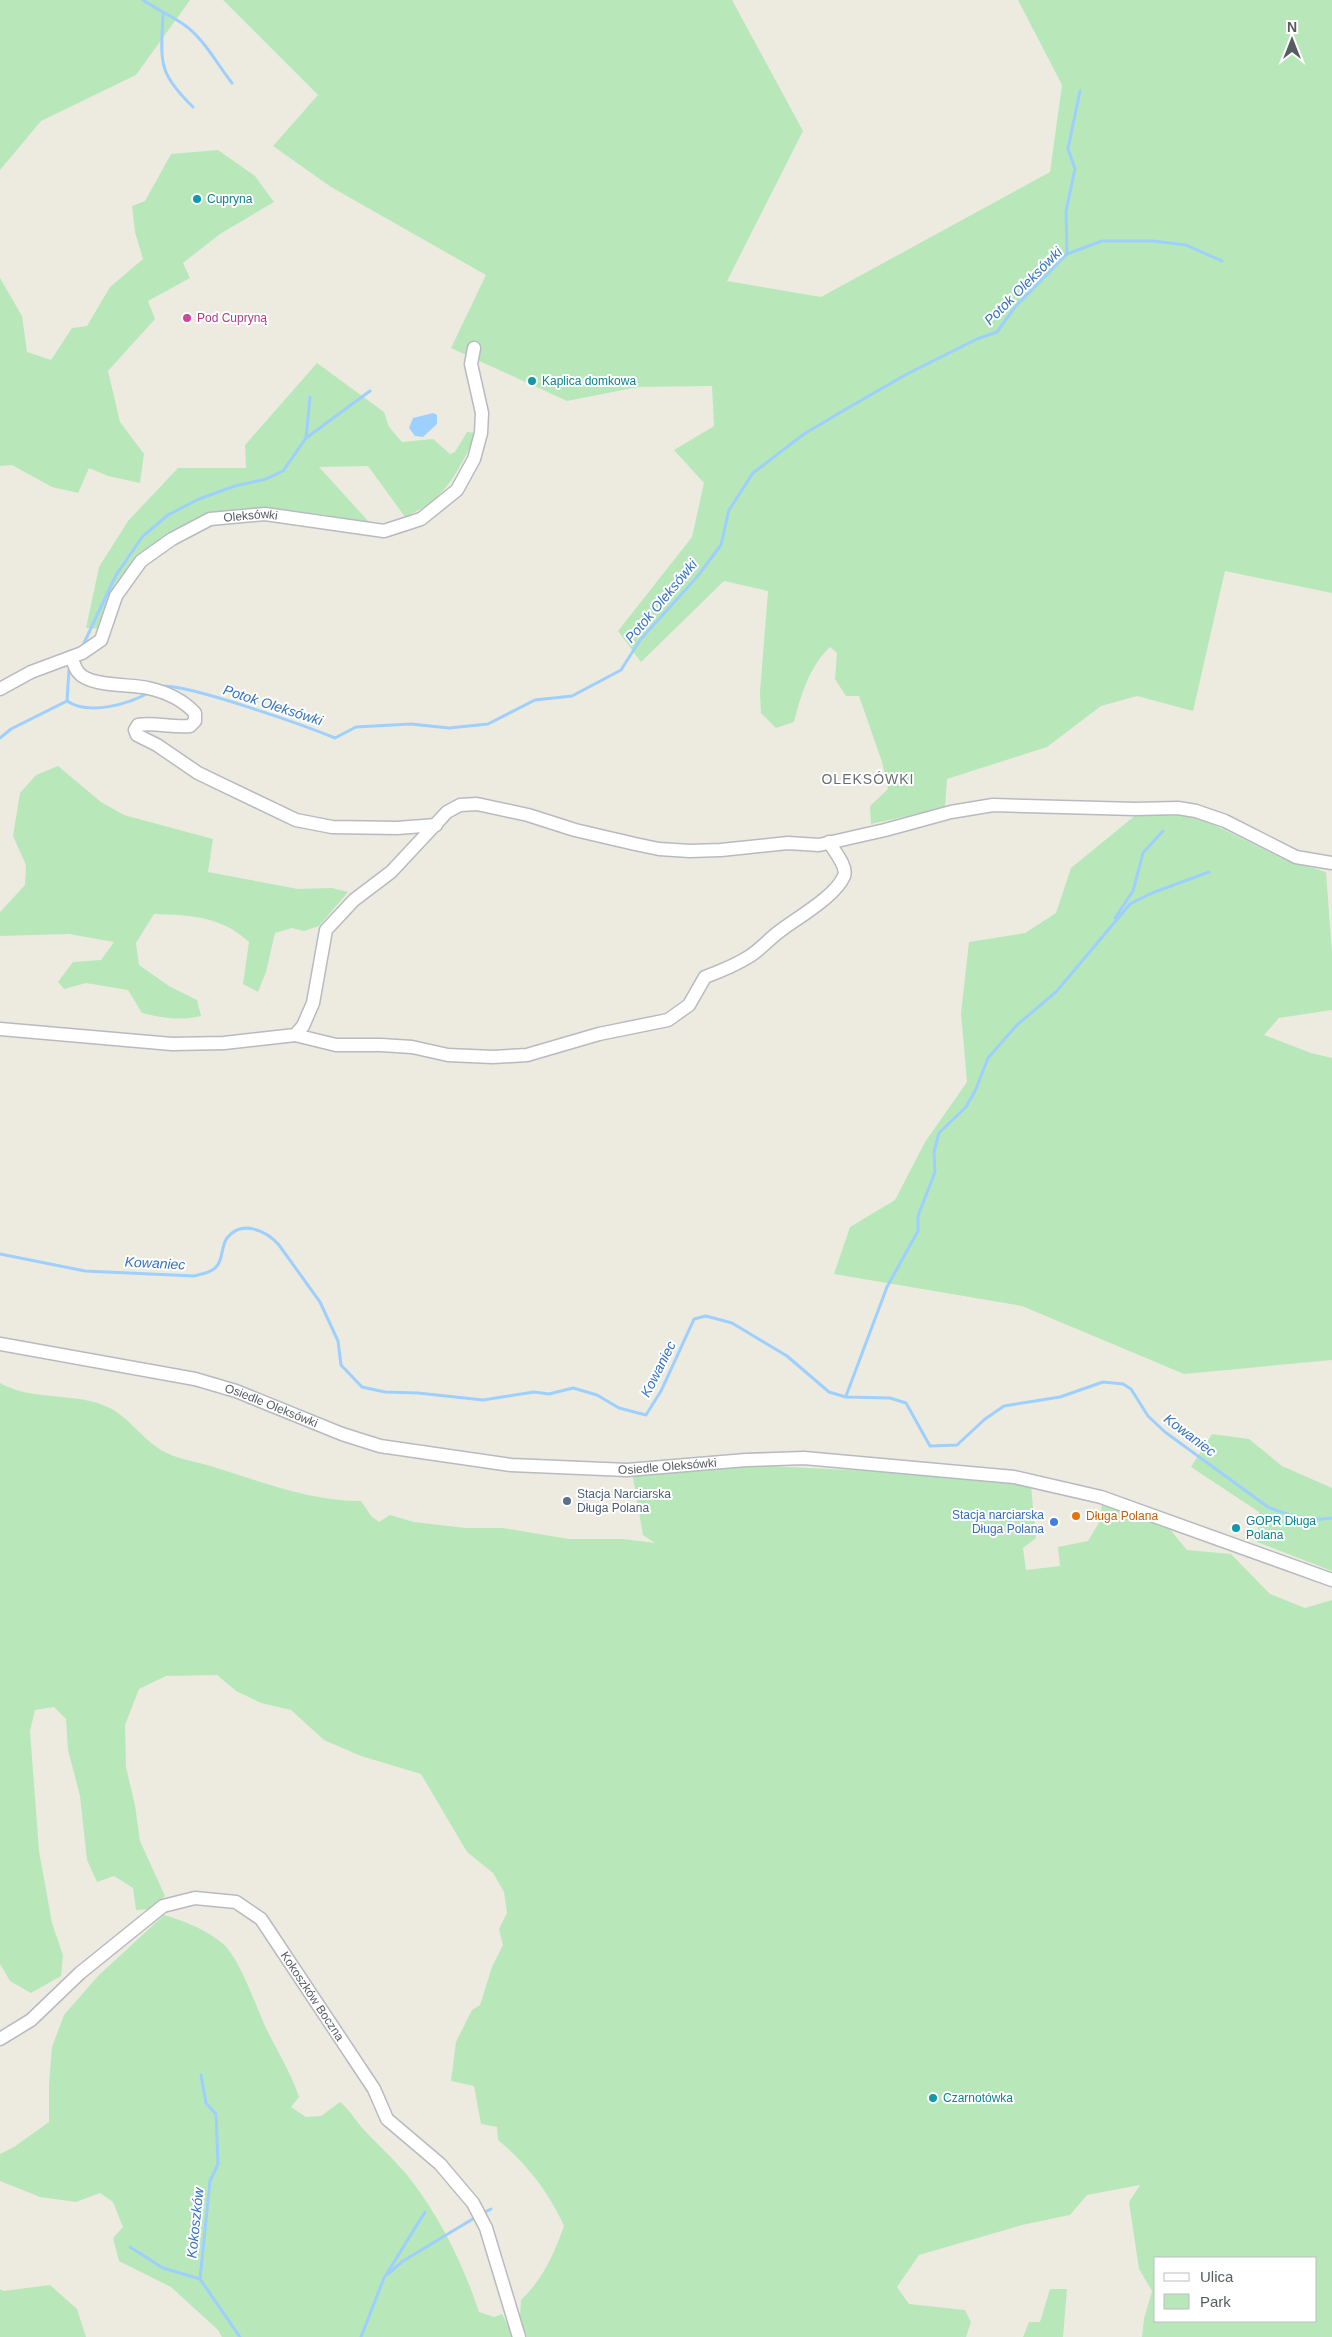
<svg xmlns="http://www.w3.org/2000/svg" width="1332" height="2337" font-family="Helvetica,sans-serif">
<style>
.green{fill:#b8e8ba;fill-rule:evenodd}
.water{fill:#9dcfff}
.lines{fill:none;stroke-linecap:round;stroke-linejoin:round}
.stream{stroke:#9dcfff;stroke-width:3}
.minor-casing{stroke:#b7bac0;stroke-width:15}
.minor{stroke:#fff;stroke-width:12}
.culture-dot{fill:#0f9aa8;stroke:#fff;stroke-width:2}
.hotel-dot{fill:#d1479c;stroke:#fff;stroke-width:2}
.service-dot{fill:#5c6f8a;stroke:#fff;stroke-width:2}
.food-dot{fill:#e8710a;stroke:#fff;stroke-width:2}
.shop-dot{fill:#3f7fe0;stroke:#fff;stroke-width:2}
.labels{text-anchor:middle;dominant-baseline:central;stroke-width:4;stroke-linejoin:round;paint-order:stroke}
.culture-label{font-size:12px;fill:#0d838f;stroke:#fff;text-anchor:start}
.hotel-label{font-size:12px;fill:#b23c85;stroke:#fff;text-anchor:start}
.street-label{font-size:12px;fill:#585c62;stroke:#fff}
.service-label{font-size:12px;fill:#4e5e75;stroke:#fff;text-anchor:start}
.shop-label{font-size:12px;fill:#366cbe;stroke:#fff;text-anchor:end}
.food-label{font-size:12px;fill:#c56008;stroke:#fff;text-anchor:start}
.water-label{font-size:14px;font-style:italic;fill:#3372c4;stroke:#fff}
.neighbourhood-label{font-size:14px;letter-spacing:1px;fill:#696e74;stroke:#fff}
</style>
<rect width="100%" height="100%" fill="#edebdf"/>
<g class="green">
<path d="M0 0H190L136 75 41 121 0 170Z"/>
<path d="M223 0H732L803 131 727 281 821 297 1050 172 1062 85 1018 0H1332V593L1225 571 1193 711 1137 696 1101 706 1047 747 947 779 945 808 871 824 870 806 888 789 882 762 859 696H846L835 679 837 653 830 647C809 667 801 695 794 722L776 728 761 713 760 692 768 591 724 581 641 662 618 631 692 537 704 483 674 450 714 426 712 386 638 387 567 401 451 348 486 275 331 187 273 146 318 95Z"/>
<path d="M218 150 255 176 274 202 220 234 183 263 190 278 148 301 155 319 108 371 120 422 144 454 140 483 108 476 89 468 78 493 52 487 12 465 0 466V278L22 316 27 352 51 360 72 328 87 326 110 287 143 259 135 232 132 206 145 201 171 154Z"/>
<path d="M317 363 384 412 389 427 402 442 433 439 450 454 455 452 467 432 477 433C457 472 448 498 405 517L368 466 319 467 370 523 320 514 230 511 155 544 102 629 86 628 99 567 128 521 178 468H246L245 445Z"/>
<path d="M58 766 101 802 124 815 213 839 208 872 298 889 332 888 348 892 319 926 304 931 292 928 275 933 266 972 258 992 243 984 249 942C221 916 190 915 154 914L136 943 139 965 169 986 197 1000 201 1016C180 1021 162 1018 142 1013L128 990 86 983 64 989 58 982 73 962 101 960 114 942 69 934 0 936V912L25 885 26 865 13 836 20 793 36 775Z"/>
<path d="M1176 812 1198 817 1283 859 1326 872 1332 953V1010L1279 1018 1264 1035 1311 1053 1332 1058V1360L1184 1374 1022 1306 834 1274 850 1227 895 1200 925 1142 967 1082 961 1013 969 942 1025 933 1056 913 1071 868 1137 814Z"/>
<path d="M0 1383C33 1402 76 1391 110 1408 131 1419 145 1443 167 1453 181 1460 199 1462 214 1467 262 1482 310 1501 361 1501L371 1516 379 1522 390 1515 414 1522 466 1528H503L569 1539H623L655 1543 643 1535 632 1472 766 1466 896 1472 1031 1486 1036 1538 1023 1548 1026 1570 1060 1566 1058 1547 1088 1541 1100 1521 1102 1503 1168 1527 1187 1550 1231 1554 1270 1594 1305 1608 1332 1600V2337H1142L1144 2319 1152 2291 1139 2269 1129 2202 1140 2185 1087 2195 1070 2215 1022 2225 919 2255 897 2287 909 2304 965 2310 971 2322 966 2337H527L520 2317 521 2300C543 2279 554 2254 564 2226 549 2192 526 2163 498 2140L497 2127 481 2124 474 2086 451 2081 456 2042 472 2010 480 2005 492 1967 503 1945 499 1929 507 1913 504 1892 493 1873 467 1852 421 1774 361 1756 324 1740 291 1710 261 1703 236 1691 217 1675 166 1676 139 1689 125 1725 126 1767 135 1805 140 1841 165 1896 152 1909 136 1910 133 1888 114 1876 97 1882 87 1860 80 1796 68 1750 66 1719 54 1707 35 1710 30 1731 39 1851 52 1923 63 1955 61 1976 31 1993 10 1981 0 1964ZM1156 2258H1316V2321H1156Z"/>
<path d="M1212 1434 1249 1439 1282 1466 1332 1488V1571L1257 1542 1259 1512 1191 1467Z"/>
<path d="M164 1915C184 1921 205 1929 222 1943 240 1957 257 2010 268 2032 279 2054 291 2073 299 2097L291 2107 306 2117 321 2116 340 2102C351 2111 357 2123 367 2133 382 2149 399 2164 411 2180 442 2221 463 2264 479 2312L494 2317 502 2314 514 2337H222L218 2330 171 2287 119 2261 113 2238 123 2227 113 2202 100 2193 76 2202 40 2197 0 2181V2154L14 2147 49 2122V2084L52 2047 64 2015 98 1976Z"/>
<path d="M50 2285 77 2309 86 2337H0V2289L3 2291Z"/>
<path d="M1050 2289H1067L1063 2337H1023L1029 2322H1040Z"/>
</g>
<path class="water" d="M433 413 437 415V424L423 437 415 436 409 428 413 418Z"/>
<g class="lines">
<g class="stream">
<path d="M143 0C156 9 170 15 183 24 203 37 217 64 232 83"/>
<path d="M163 14C161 62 157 72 193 107"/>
<path d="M1067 254 1066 211 1075 169 1068 149 1080 91"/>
<path d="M306 438 310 397"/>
<path d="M84 643 116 575 143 536 168 515 199 499 235 486 266 479 283 471 306 438 370 391"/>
<path d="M160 687C178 680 311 728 335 738L356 727 411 724 449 728 488 724 535 700 572 696 621 670 640 640 697 577 721 545 729 510 753 473 804 434 853 405 907 374 977 339 997 332 1015 307 1067 254 1102 241H1153L1186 245 1222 261"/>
<path d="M67 701 69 670"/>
<path d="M0 738 11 729 67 701C89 716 129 704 150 692"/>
<path d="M1115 918 1133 891 1143 853 1163 831"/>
<path d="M0 1254 85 1271 194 1276C201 1274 211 1273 216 1267 223 1261 221 1246 227 1238 242 1219 267 1231 279 1245L320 1302 338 1341 341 1365 362 1387 385 1392 418 1393 483 1400 534 1392 549 1394 573 1388 597 1395 619 1408 646 1415 661 1391 694 1319 706 1316 732 1323 787 1356 829 1392 846 1397 890 1398 906 1403 930 1446 957 1445 985 1419 1004 1406 1060 1397 1103 1382 1123 1384 1131 1389 1148 1416 1165 1432 1268 1507C1286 1515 1312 1522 1332 1518"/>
<path d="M846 1396 887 1287 918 1231V1216L935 1172 934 1152 939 1133 966 1107 976 1089 988 1058 1017 1025 1056 992 1130 904 1152 893 1209 872"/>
<path d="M201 2075 206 2103 216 2114 218 2164 210 2181 200 2279 240 2337"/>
<path d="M483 2213 491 2209"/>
<path d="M130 2247 163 2268 200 2279"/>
<path d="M388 2274 403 2261 476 2217"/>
<path d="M361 2337 384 2278 425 2212"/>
</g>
<defs>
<g id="minor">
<path d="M72 657C73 662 75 668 78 672 89 687 130 684 148 688 166 692 183 700 195 713V721L190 726C172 728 155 722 138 725L135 730 137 735 157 745 198 773 296 820 332 827 397 828 436 825"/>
<path id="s1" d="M0 689 31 672 82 653 101 640 116 596 141 561 172 539 210 519 265 514 384 531 421 519 457 490 474 459 481 433 482 413 471 364 474 348"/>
<path d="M0 1029 172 1044 224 1043 295 1035 303 1026 313 1003 326 930 354 900 391 872 447 812 460 805 477 804 528 815 575 830 635 844 659 849 690 851 721 850 788 843 819 845 885 830 951 812 993 805 1135 809 1178 808 1196 811 1225 821 1296 857 1332 863"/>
<path d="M295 1035 336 1045H381L412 1047 448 1055 493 1057 527 1055 599 1034 668 1020 689 1005 705 977C721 971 736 965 750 956 761 949 770 938 780 931 797 918 836 896 844 876 848 867 834 851 829 842"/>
<path id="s2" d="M0 1344 195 1379 236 1391 342 1434 380 1446 511 1465 627 1470 746 1460 804 1458 1014 1477 1101 1497 1332 1580"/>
<path id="s3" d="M0 2039 31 2020 80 1973 163 1906 195 1898 236 1902 261 1919 374 2089 387 2119 440 2164 473 2203 486 2228 519 2337"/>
</g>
</defs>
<use href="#minor" class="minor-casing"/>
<use href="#minor" class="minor"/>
</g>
<g class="culture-dot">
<circle cx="197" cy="199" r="5"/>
<circle cx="532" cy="381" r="5"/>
<circle cx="1236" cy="1528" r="5"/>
<circle cx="933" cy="2098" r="5"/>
</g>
<circle class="hotel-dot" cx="187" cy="318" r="5"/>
<circle class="service-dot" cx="567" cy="1501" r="5"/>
<circle class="food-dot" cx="1076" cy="1516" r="5"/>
<circle class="shop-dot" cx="1054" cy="1522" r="5"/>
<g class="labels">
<g class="culture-label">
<text x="207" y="199">Cupryna</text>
<text x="542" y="381">Kaplica domkowa</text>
<text x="1246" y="1521">GOPR Długa<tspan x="1246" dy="14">Polana</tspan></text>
<text x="943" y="2098">Czarnotówka</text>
</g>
<g class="hotel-label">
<text x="197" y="318">Pod Cupryną</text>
</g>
<g class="street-label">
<text stroke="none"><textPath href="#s1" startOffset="324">Oleksówki</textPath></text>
<text stroke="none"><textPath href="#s2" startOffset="279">Osiedle Oleksówki</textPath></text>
<text stroke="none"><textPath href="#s2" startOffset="684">Osiedle Oleksówki</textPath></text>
<text stroke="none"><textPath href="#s3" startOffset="408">Kokoszków Boczna</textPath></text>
</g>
<g class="service-label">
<text x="577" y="1494">Stacja Narciarska<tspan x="577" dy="14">Długa Polana</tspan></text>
</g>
<g class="shop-label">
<text x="1044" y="1515">Stacja narciarska<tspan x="1044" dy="14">Długa Polana</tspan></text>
</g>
<g class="food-label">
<text x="1086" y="1516">Długa Polana</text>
</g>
<g class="water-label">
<text transform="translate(1023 286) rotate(-45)">Potok Oleksówki</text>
<text transform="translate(661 601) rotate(-50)">Potok Oleksówki</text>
<text transform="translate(273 705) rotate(18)">Potok Oleksówki</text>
<text transform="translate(155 1263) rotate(3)">Kowaniec</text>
<text transform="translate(658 1369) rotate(-63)">Kowaniec</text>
<text transform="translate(1190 1435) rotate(37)">Kowaniec</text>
<text transform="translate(195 2223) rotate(-84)">Kokoszków</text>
</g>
<g class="neighbourhood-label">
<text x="868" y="779">OLEKSÓWKI</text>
</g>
</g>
<rect x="1154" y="2257" width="162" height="65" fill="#ffffff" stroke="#bcbec0"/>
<rect x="1164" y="2273" width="25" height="8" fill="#ffffff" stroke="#bcbec0"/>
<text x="1200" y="2282" font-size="15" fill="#585c62">Ulica</text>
<rect x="1164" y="2294" width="25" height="15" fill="#b8e8ba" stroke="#bcbec0"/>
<text x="1200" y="2307" font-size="15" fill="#585c62">Park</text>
<g transform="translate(1292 40)" stroke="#ffffff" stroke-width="4" paint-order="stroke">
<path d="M0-4L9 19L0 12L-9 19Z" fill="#585c62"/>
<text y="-8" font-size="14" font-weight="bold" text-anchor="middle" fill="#585c62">N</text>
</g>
</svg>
